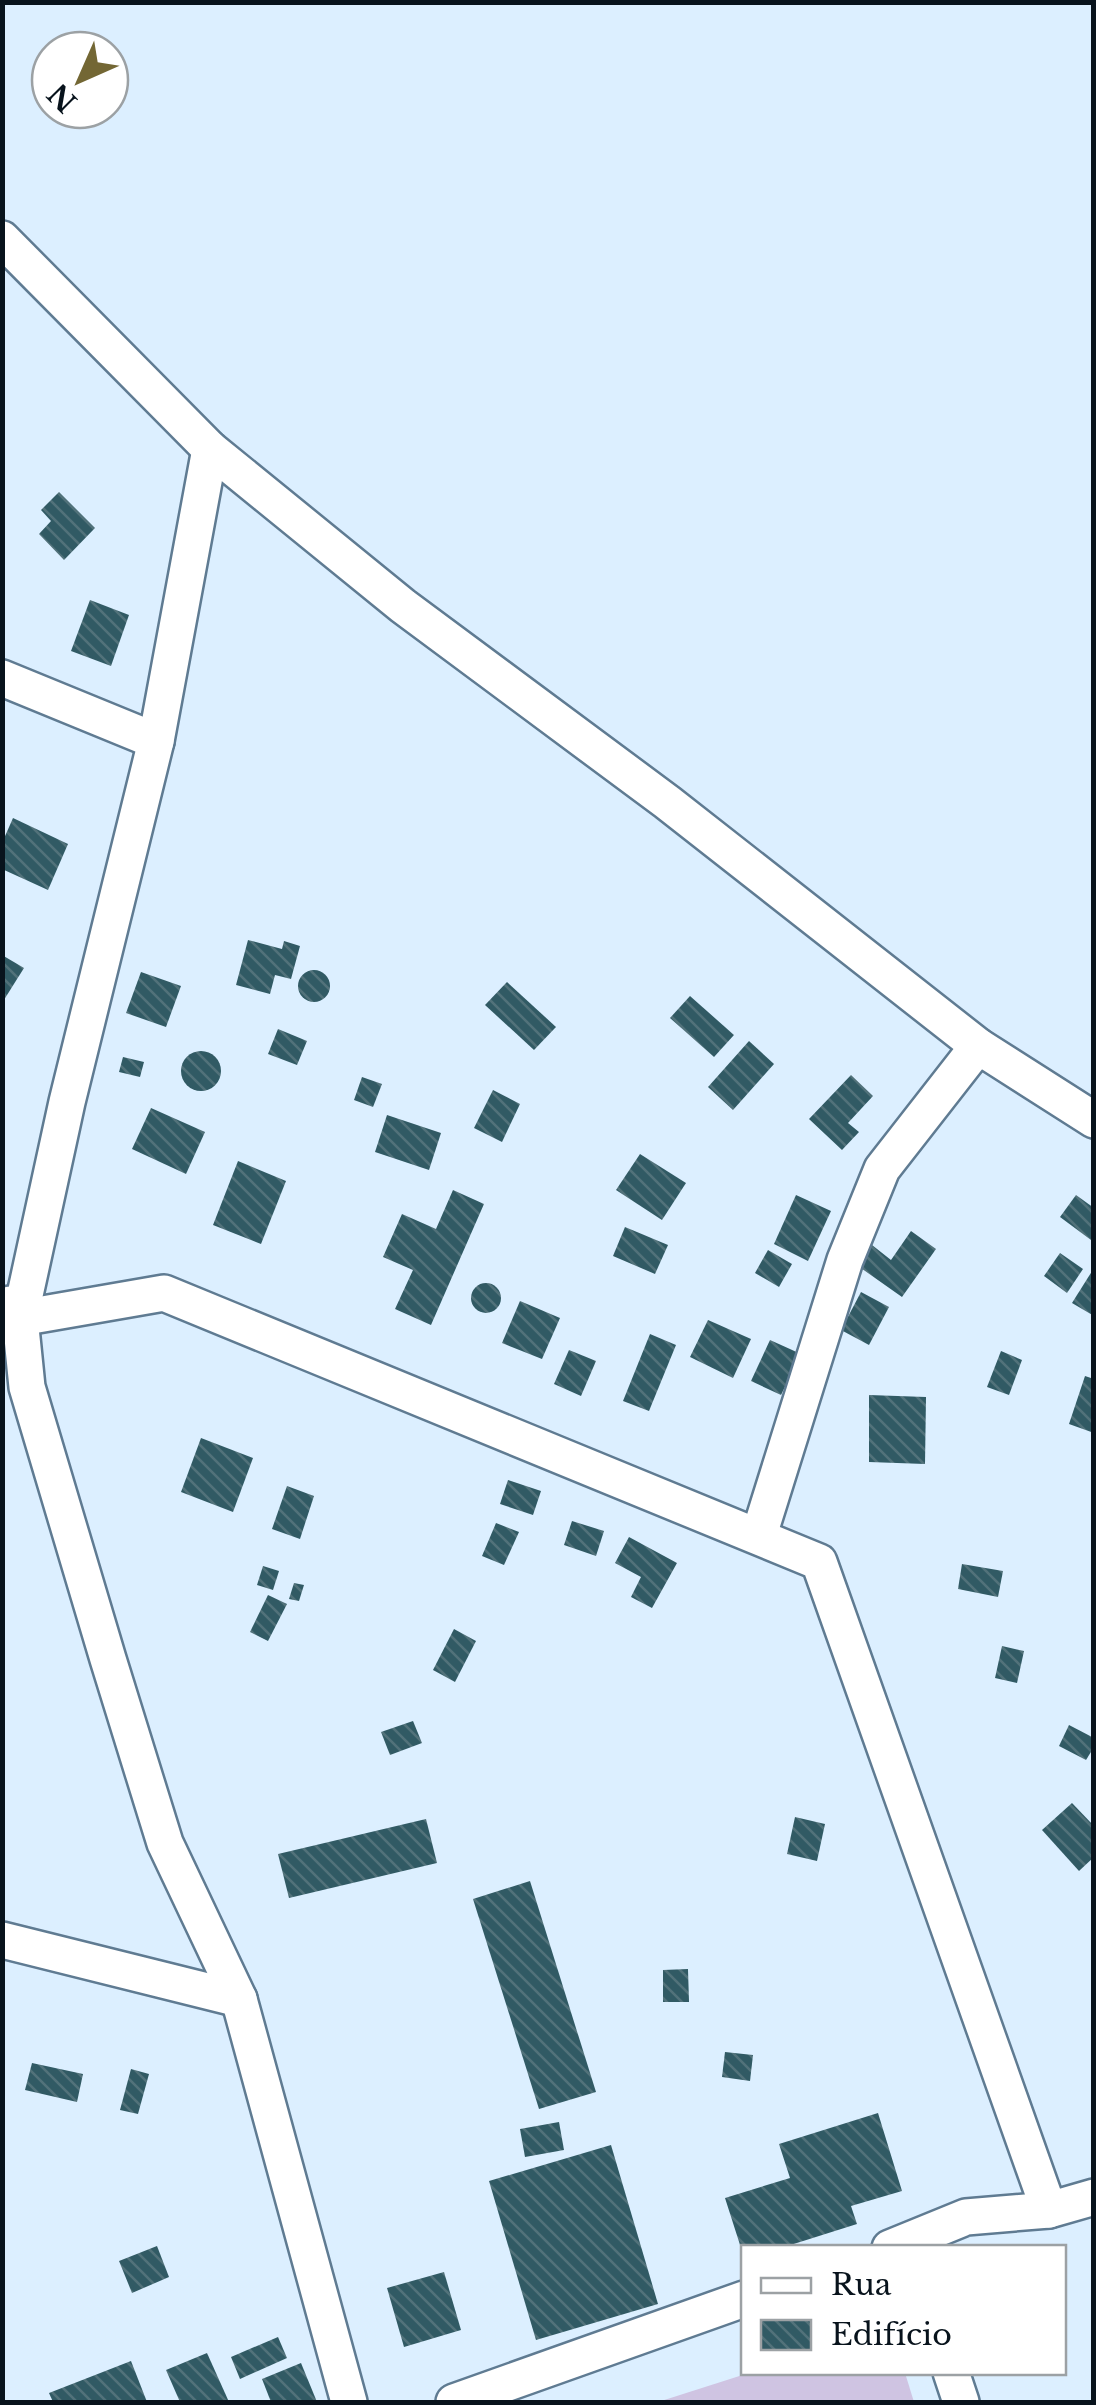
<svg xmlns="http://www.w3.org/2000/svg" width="1096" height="2405" font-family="'Libre Baskerville',serif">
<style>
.garden{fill:#cfc4e2}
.building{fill:url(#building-back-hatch)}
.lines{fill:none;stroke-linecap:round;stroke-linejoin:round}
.street-casing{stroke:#5f7b92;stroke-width:40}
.street{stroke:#fff;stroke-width:35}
</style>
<defs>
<pattern id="building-back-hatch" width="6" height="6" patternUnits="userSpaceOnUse" patternTransform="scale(2.5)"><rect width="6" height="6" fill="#315a64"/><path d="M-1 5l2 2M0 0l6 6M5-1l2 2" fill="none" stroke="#52727a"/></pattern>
</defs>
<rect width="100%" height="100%" fill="#dcefff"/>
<path class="garden" d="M752 2372 905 2373 914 2402H658Z"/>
<g class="building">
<path d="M59 492 95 528 64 560 39 534 51 521 41 510Z"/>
<path d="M90 600 129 615 111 666 71 651Z"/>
<path d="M13 818 68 844 48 890 2 869V843Z"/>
<path d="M248 940 282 949 284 941 300 946 291 979 275 975 270 994 236 985Z"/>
<path d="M2 955 24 968 2 1003Z"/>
<circle cx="314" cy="986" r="16"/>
<path d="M141 972 181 986 166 1027 126 1013Z"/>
<path d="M507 982 556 1027 534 1050 485 1005Z"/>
<path d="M690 996 734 1035 714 1057 670 1018Z"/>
<path d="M278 1029 307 1041 297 1065 268 1054Z"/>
<path d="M749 1041 774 1064 733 1110 708 1087Z"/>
<circle cx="201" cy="1071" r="20"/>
<path d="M123 1057 144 1062 140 1077 119 1072Z"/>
<path d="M851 1075 873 1096 848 1123 859 1132 842 1150 809 1119Z"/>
<path d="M362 1077 382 1084 373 1107 354 1100Z"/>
<path d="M493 1090 520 1104 502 1142 474 1128Z"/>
<path d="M151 1108 205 1132 186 1174 132 1149Z"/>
<path d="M387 1115 441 1133 429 1170 375 1152Z"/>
<path d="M640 1154 686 1183 662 1220 616 1190Z"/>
<path d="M238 1161 286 1181 261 1244 213 1225Z"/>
<path d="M453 1190 484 1204 431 1325 395 1309 413 1270 383 1257 402 1214 436 1229Z"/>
<path d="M796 1195 831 1211 808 1261 774 1244Z"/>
<path d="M1076 1195 1094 1208 1091 1240 1060 1217Z"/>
<path d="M625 1227 668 1245 655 1274 613 1256Z"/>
<path d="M911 1231 936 1249 902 1297 858 1266 872 1245 891 1260Z"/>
<path d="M768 1250 792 1264 779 1287 755 1273Z"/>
<path d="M1060 1253 1083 1269 1067 1293 1044 1276Z"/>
<path d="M1094 1268V1316L1072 1303Z"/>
<circle cx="486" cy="1298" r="15"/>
<path d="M861 1292 889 1307 869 1345 841 1330Z"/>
<path d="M520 1301 560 1318 542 1359 502 1343Z"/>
<path d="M708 1320 751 1339 733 1378 690 1357Z"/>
<path d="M650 1334 676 1345 649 1411 623 1401Z"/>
<path d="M770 1340 801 1354 781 1395 751 1381Z"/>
<path d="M569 1350 596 1361 581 1396 554 1384Z"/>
<path d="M1001 1351 1022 1360 1009 1395 987 1387Z"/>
<path d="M1085 1376 1094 1379V1433L1069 1424Z"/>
<path d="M869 1395 926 1397 925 1464 869 1462Z"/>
<path d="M201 1438 253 1458 233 1512 181 1492Z"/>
<path d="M508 1480 541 1491 533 1515 500 1504Z"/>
<path d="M287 1486 314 1496 300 1539 272 1529Z"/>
<path d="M572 1521 604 1531 596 1556 564 1545Z"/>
<path d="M496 1523 519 1532 504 1565 482 1556Z"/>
<path d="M629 1537 677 1563 652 1608 631 1597 641 1577 615 1563Z"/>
<path d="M962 1564 1003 1571 998 1597 958 1589Z"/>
<path d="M263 1566 279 1571 273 1590 257 1585Z"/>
<path d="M294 1583 304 1585 299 1601 289 1599Z"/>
<path d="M268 1595 287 1604 268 1641 250 1632Z"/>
<path d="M454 1629 476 1641 455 1682 433 1670Z"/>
<path d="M1002 1646 1024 1651 1017 1683 995 1678Z"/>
<path d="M413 1721 422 1743 390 1755 381 1732Z"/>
<path d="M1069 1725 1094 1738V1747L1086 1760 1059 1746Z"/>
<path d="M1072 1803 1094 1826V1857L1079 1871 1042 1830Z"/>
<path d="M795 1817 825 1824 817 1861 787 1854Z"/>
<path d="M426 1819 437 1863 289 1898 278 1854Z"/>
<path d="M530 1881 596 2092 539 2109 473 1899Z"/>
<path d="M688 1969 689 2002H663V1970Z"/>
<path d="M725 2052 753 2055 750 2081 722 2077Z"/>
<path d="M32 2063 83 2074 77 2102 25 2090Z"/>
<path d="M131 2069 149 2074 138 2114 120 2110Z"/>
<path d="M878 2113 902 2191 851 2206 857 2224 781 2248H741L725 2198 790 2178 779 2144Z"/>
<path d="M559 2122 564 2150 525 2157 520 2129Z"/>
<path d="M611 2145 658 2304 536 2340 489 2181Z"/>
<path d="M157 2246 169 2277 132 2293 119 2261Z"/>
<path d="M444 2272 461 2330 404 2347 387 2288Z"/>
<path d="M278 2337 287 2358 240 2379 231 2357Z"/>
<path d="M207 2353 229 2402H180L166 2370Z"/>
<path d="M131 2361 147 2402H53L49 2393Z"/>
<path d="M301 2363 317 2402H271L262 2379Z"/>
</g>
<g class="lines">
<defs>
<g id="street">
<path d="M2 239 210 449 403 606 667 802 978 1046 1094 1120"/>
<path d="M210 449 156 741 67 1102 20 1318 27 1387 108 1659 165 1843 239 1999 349 2402"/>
<path d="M2 678 156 741"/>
<path d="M10 1304 20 1318 164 1293 819 1562 1049 2210"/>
<path d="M759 1535 845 1260 882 1169 978 1046"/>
<path d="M2 1940 239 1999"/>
<path d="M890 2248 966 2217 1049 2210 1094 2197"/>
<path d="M951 2372 961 2402"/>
<path d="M454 2402 744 2299"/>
</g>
</defs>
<use href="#street" class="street-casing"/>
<use href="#street" class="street"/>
</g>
<rect width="1096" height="2405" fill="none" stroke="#08131c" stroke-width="10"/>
<rect x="741" y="2245" width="325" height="130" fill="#ffffff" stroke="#9ca1a4" stroke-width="2.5"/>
<rect x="761" y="2278" width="50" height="15" fill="#ffffff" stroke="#9ca1a4" stroke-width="2.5"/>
<text x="831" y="2295" font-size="30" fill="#08131c">Rua</text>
<rect x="761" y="2320" width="50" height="30" fill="url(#building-back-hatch)" stroke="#9ca1a4" stroke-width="2.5"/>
<text x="831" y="2345" font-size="30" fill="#08131c">Edifício</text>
<g transform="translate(80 80) rotate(225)"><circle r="48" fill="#ffffff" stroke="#9ca1a4" stroke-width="2.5"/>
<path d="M0-8L18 38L0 25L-18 38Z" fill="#736734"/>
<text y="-15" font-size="28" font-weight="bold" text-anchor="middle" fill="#08131c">N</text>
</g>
</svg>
